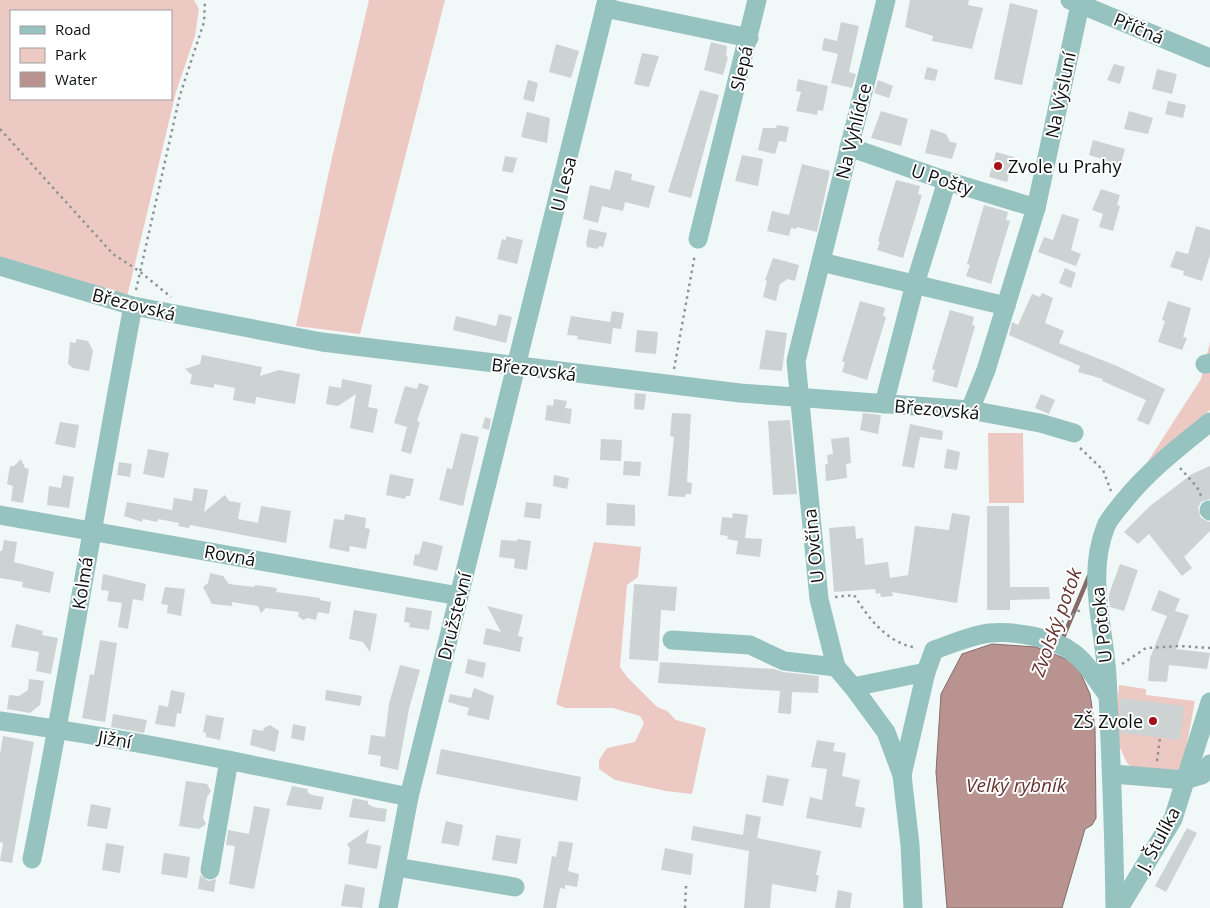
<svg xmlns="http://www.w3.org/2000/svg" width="1210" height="908" font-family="'Open Sans',sans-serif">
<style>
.green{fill:#edc9c4;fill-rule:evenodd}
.water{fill:#b8938f;stroke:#856c69}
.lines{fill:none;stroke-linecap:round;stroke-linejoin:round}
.stream{stroke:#856c69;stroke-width:4.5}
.building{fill:#ccd3d2}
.path{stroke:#8e9393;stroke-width:2.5;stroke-dasharray:2.5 4;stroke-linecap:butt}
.minor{stroke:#96c2bf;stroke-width:19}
.poi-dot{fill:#a60e19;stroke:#fff;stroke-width:2}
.labels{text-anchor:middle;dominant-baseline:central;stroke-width:4;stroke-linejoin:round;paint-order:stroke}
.street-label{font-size:18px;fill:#0e1010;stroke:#fff}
.poi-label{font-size:18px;fill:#0e1010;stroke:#fff;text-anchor:start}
.water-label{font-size:19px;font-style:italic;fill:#66322e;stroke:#fff}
</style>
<rect width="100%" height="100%" fill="#f1f8f8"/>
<g class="green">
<path d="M0 0H194L199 9 195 36 176 92 127 297 0 258ZM11 11H171V99H11Z"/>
<path d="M369 0H445L360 334 296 326 331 162Z"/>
<path d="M1210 342V410L1143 469 1201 379Z"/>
<path d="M988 433H1023L1024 503H989Z"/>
<path d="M594 542 641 547 638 577 627 585 620 667 627 677 657 707 667 711 676 720 706 728 692 794 666 791 615 780 599 769V760L607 748 635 742 644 723 640 716 613 708H565L556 704Z"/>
<path d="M1119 685 1146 689V695L1195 701 1182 770 1134 769 1127 763 1114 735Z"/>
</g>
<path class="water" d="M992 644 1036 647 1076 663 1090 694 1095 728 1096 818 1092 825 1085 829 1062 908H947L936 772 941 694 962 654Z"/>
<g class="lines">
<path class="stream" d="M1062 640 1089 576"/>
</g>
<g class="building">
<path d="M910 0H969L968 5 983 8 972 49 932 41 933 36 905 27Z"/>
<path d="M1010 3 1038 10 1022 85 994 79Z"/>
<path d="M841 22 859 26 849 72 856 74 852 88 831 83 838 54 822 50 824 38 837 41Z"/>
<path d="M711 42 727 46 726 56 728 57 723 75 704 70Z"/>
<path d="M556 44 579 51 571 78 549 72Z"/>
<path d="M642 53 659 56 649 87 634 84Z"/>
<path d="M1114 64 1125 67 1120 84 1107 80Z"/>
<path d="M927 67 938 70 935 81 924 79Z"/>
<path d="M1157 69 1177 74 1172 94 1152 89Z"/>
<path d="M798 79 828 86 823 111 818 110 817 115 796 111 801 92 796 91Z"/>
<path d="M528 80 538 83 534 102 523 99Z"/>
<path d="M878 80 893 86 889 98 874 93Z"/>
<path d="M700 90 719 95 691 198 668 192Z"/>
<path d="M1168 101 1186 105 1183 118 1165 114Z"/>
<path d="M881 111 908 119 901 146 871 138Z"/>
<path d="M1129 111 1153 118 1148 134 1124 129Z"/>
<path d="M527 112 550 118 547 143 521 137Z"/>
<path d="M777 125 789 127 786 142 779 141 775 154 758 150 763 128H776Z"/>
<path d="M931 129 946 134 950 142 957 143 952 159 925 153Z"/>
<path d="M1093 140 1125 149 1120 167 1101 162 1102 159 1089 155Z"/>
<path d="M996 152 1014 157 1007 182 989 177Z"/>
<path d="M742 155 763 159 758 186 735 181Z"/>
<path d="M505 156 517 158 513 173 502 171Z"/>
<path d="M802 164 830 171 817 232 797 227 796 229 791 228 789 236 767 231 772 211 789 215Z"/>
<path d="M615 170 632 174 631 180 655 186 649 208 625 202 623 211 602 206 598 223 583 219 590 185 610 190Z"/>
<path d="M896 180 920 186 918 194 922 195 903 258 877 250 880 242 878 241Z"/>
<path d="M1101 189 1120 195 1117 205 1120 206 1113 231 1099 227 1103 214 1092 210Z"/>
<path d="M984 205 1008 212 1006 220 1010 221 991 284 966 276 970 265 967 264Z"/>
<path d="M1062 214 1079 219 1071 250 1081 254 1076 266 1038 252 1044 237 1053 240Z"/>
<path d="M1196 226 1210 230V255L1202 281 1183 275 1184 271 1170 267 1176 251 1188 254Z"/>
<path d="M589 229 607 233 603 247 599 246 598 249 587 247 586 243Z"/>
<path d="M506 236 523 240 517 264 497 259 502 239 506 240Z"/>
<path d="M773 258 799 265 795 281 788 279 780 284 776 301 763 297 767 281 765 280Z"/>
<path d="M1065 268 1076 273 1071 288 1059 283Z"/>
<path d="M1042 293 1053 298 1045 323 1064 331 1059 343 1117 366 1165 389 1149 425 1137 420 1146 400 1102 381 1103 379 1078 372 1080 366 1009 335 1012 322 1018 325 1032 294 1040 297Z"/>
<path d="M860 301 885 308 883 316 886 317 867 380 842 372 845 362H842Z"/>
<path d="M1168 301 1191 308 1183 337 1187 338 1182 350 1158 342 1165 321 1162 320Z"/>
<path d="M950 310 974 317 972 325 975 326 957 388 932 381 935 370 932 369Z"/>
<path d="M612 311 624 313 621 329 613 328 611 344 577 339 578 336 567 335 571 316 610 322Z"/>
<path d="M499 314 512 317 506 343 453 330 456 316 496 326Z"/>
<path d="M637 330 658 332 656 354 635 352Z"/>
<path d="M766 330 787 333 782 371 759 369Z"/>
<path d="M76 339 88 341 93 351 89 371 73 368 68 364 70 342 76 343Z"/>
<path d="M202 355 262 367 260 376 279 370 300 374 295 404 256 397 255 404 233 400 235 388 214 384V388L190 384 192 375 185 369 200 364Z"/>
<path d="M342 379 372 385 368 407 378 409 373 433 350 428 356 394 338 406 326 404 329 386 341 388Z"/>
<path d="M419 383 429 386 417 421 420 422 411 454 401 451 407 427 394 423 405 386 417 389Z"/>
<path d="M635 393 646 394 644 410 634 409Z"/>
<path d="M1041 394 1055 400 1049 414 1035 408Z"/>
<path d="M554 399 567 401 565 408 572 409 570 424 545 420 547 405 553 406Z"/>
<path d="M672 413 691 414 687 482 692 483 691 494H686L685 497 668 496 674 437 670 436Z"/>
<path d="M863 413 881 415 878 434 860 430Z"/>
<path d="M485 417 491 419 489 430 482 428Z"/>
<path d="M790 420 797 494 773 495 768 421Z"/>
<path d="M60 422 79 425 75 448 55 444Z"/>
<path d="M910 424 943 431 942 440 920 437 914 468 902 466Z"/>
<path d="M461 433 479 437 463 506 439 500 447 468 452 469Z"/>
<path d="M849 437 851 463 846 464 847 478 826 481 825 464H828L827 455 833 454 831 439Z"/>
<path d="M601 439 622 440 621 461 600 460Z"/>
<path d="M148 449 169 453 164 478 143 474Z"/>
<path d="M947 449 960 452 957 470 944 468Z"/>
<path d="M21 459 25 468 29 469 23 503 11 501 13 486 7 484 10 466H14Z"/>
<path d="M624 461 641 462 640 476 623 475Z"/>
<path d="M119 462 132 464 130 477 117 475Z"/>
<path d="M1210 466V499L1201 502 1198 508 1201 518 1210 522V531L1184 557 1192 568 1182 576 1149 534 1138 544 1124 532 1150 506 1192 474Z"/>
<path d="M390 474 414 479 410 496H406L405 499 386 495Z"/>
<path d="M63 475 74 477 69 508 47 505 49 486 61 488Z"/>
<path d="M554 475 569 478 567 489 553 486Z"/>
<path d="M194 488 208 490 204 512 225 495 229 501 241 503 238 519 258 523 261 506 291 511 286 543 190 525 189 528 178 526 179 523 158 519 157 522 143 519 142 522 124 516 127 502 172 510 174 498 192 501Z"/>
<path d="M526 502 542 504 540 519 524 517Z"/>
<path d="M607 503 635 505V526L606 525Z"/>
<path d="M987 506H1009L1010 587H1049L1050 599 1010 600V610H987Z"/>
<path d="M733 513 748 515 745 538 762 539 760 557 736 554 738 541 727 539 728 536 720 535 722 517 732 518Z"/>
<path d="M952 513 970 516 957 603 892 592 893 596 881 597 880 593 876 594 875 589 834 592 829 528 855 526 856 539 863 538 865 565 888 562 890 578 908 575 915 526 949 530Z"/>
<path d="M345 514 366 518 365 528 370 529 366 549 350 546 349 552 329 548 334 519 344 520Z"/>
<path d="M517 539 531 541 527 570 514 568 515 559 499 557 501 540 517 541Z"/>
<path d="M4 540 17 542 14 562 54 572 50 593 22 587 23 582 0 578V551H2Z"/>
<path d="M423 541 443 546 437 571 413 565 415 554 419 555Z"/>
<path d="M1120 564 1138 570 1124 611 1110 607 1109 600V594Z"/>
<path d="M210 573 223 576 229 584 254 587 255 585 277 588 276 592 320 598V600L331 602 329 614 318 612 316 620 308 618 303 620 298 616 299 612 266 608 261 613 258 606 232 602V606L212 604 203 587 208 583Z"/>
<path d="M103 574 146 584 143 601 133 599 128 629 118 627 122 603 107 601 109 591 101 590Z"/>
<path d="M634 584 677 587 675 611 661 610 658 661 629 659Z"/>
<path d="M165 587 185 589 181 616 167 613 168 605 161 604Z"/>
<path d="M1159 590 1180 599 1175 611 1189 615 1176 649 1210 653 1207 669 1169 665 1167 682 1148 681 1150 658 1167 616 1151 610Z"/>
<path d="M487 606 523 615 518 636 523 637 520 652 483 644 486 628 501 632Z"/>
<path d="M406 607 432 611 429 630 409 627 410 623 404 622Z"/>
<path d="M354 610 377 614 370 652 363 642 349 639Z"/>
<path d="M16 624 43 631 42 635 58 638 51 674 36 671 39 652 11 647Z"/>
<path d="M100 640 117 643 105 722 82 718 90 674 94 675Z"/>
<path d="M468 659 486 663 483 678 465 673Z"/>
<path d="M660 662 774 669 783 672 819 676 818 693 792 692 791 714 778 713 780 691 658 683Z"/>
<path d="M400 665 420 670 409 709 398 770 380 766 381 756 368 754 371 735 385 737 389 704Z"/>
<path d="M29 679 44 681 40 705 30 713 7 709 9 695 19 696 28 690Z"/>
<path d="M474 688 494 696 489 720 467 715 469 708 448 702 450 694 471 698Z"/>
<path d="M171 690 185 693 181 714 177 713 175 727 155 724 159 705 168 707Z"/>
<path d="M326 690 362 696 360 706 325 700Z"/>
<path d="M1120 698 1184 706 1180 740 1121 733Z"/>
<path d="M113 714 147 720 144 733 111 727Z"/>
<path d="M206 715 224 718 220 740 206 737V733L203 732Z"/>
<path d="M293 724 306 727 304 741 291 738Z"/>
<path d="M270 725 279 731 275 752 250 745 253 729 263 731 264 728Z"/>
<path d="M3 736 34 742 12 863 0 861 3 843 0 842V755Z"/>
<path d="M817 740 835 743 833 751 846 753 842 776 860 780 855 806 865 808 861 828 806 818 810 797 822 800 827 769 811 767Z"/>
<path d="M441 749 581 777 577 801 436 774Z"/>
<path d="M767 775 789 779 783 806 762 802Z"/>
<path d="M186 781 207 784 211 791 207 797 203 818 206 824 199 829 179 826Z"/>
<path d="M292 786 308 789 307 792 312 795 324 797 321 810 286 805Z"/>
<path d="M353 798 368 801V804L373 807 387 809 385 822 349 817Z"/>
<path d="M91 804 111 808 107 829 87 826Z"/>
<path d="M254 806 270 809 254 889 229 884 235 846 226 845 228 830 249 834Z"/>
<path d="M746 814 761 817 757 838 821 851 816 875H819L816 892 772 884 770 908H744L749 851 691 840 693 826 743 835Z"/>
<path d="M446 821 463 825 459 846 441 843Z"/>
<path d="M1187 828 1197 833 1166 892 1155 886Z"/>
<path d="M369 829 366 843 381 846 377 869 348 864 350 849 347 844Z"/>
<path d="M496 835 521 839 517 864 492 860Z"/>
<path d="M559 841 573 843 568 871 579 874 577 887 565 885V889L560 888 556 908H543L552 856 556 857Z"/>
<path d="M106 843 124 846 120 873 102 870Z"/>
<path d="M665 848 693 854 691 875 661 870Z"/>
<path d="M164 853 190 857 187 878 161 874Z"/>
<path d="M200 875 208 881 216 879 214 892 198 889Z"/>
<path d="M345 884 365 888 362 908 341 906Z"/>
<path d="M838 890 852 893 850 908H835Z"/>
</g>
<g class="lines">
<g class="path">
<path d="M0 129 113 254 139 271 171 297"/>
<path d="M136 290 180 95 204 22 205 0"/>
<path d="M674 369 695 254"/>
<path d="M1080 448 1103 470 1111 491"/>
<path d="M1180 468 1197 487 1202 498"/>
<path d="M835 597 854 595C869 619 887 643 917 648"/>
<path d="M1056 626 1083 608"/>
<path d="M1122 664 1146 648 1180 646 1210 648"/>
<path d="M1157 761 1160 738"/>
<path d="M685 908 686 886"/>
</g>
<g class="minor">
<path d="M886 0 796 361 819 599 836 667 853 687 886 732 902 775 910 845 913 908"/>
<path d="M1070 0 1210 58"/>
<path d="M605 8 749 38"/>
<path d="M849 147 947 181 1036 208"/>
<path d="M698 239 757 0"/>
<path d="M821 262 1006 306"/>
<path d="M0 266 133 306 322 342 740 393 970 410 1040 423 1074 433"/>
<path d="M1205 364 1210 363"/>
<path d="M884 404 915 284 947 181"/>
<path d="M970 410 986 370 1036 208 1081 0"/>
<path d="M1209 510 1210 511"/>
<path d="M0 515 459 596"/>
<path d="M672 640 750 645 784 661 836 667"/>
<path d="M853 687 926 672"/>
<path d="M0 721C137 740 273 769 409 797"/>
<path d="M1113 774 1185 780 1202 775 1210 764"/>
<path d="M902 775 926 672 934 650C952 644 971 635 990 633 1015 631 1052 637 1072 652 1087 662 1096 680 1107 694"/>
<path d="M32 859C69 675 98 490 133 306"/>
<path d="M396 867 515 887"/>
<path d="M210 870 229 760"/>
<path d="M388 908 409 797 607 0"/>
<path d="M1115 908C1114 831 1111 754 1107 676 1104 626 1086 575 1106 526 1110 517 1118 509 1124 501 1149 470 1179 447 1210 422"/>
<path d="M1119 908 1173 819 1210 702"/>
</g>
</g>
<g class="poi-dot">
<circle cx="998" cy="166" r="5"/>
<circle cx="1153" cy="721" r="5"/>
</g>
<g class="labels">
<g class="street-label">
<text transform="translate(1139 28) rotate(23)">Příčná</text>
<text transform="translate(741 68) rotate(-77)">Slepá</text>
<text transform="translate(1060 95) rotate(-78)">Na Výsluní</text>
<text transform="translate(853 131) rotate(-76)">Na Vyhlídce</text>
<text transform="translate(942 179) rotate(18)">U Pošty</text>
<text transform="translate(563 184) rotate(-76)">U Lesa</text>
<text transform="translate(134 304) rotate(14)">Březovská</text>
<text transform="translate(534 369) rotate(7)">Březovská</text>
<text transform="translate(937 409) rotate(5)">Březovská</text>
<text transform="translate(813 546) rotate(-96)">U Ovčína</text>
<text transform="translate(230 555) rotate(10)">Rovná</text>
<text transform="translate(82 583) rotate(-81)">Kolmá</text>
<text transform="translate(454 616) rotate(-76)">Družstevní</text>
<text transform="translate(1101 625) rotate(-96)">U Potoka</text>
<text transform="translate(115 739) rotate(10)">Jižní</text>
<text transform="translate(1158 839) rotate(-62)">J. Štulíka</text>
</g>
<g class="poi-label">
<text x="1008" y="166">Zvole u Prahy</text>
<text x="1143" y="721" text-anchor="end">ZŠ Zvole</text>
</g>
<g class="water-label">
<text transform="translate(1056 622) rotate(-70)">Zvolský potok</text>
<text x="1016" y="785">Velký rybník</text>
</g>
</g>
<rect x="10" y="10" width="162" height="90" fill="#ffffff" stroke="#9f9f9f"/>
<rect x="20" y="26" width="25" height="8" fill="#96c2bf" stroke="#9f9f9f"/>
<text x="55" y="35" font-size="15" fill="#0e1010">Road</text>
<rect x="20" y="48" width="25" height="15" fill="#edc9c4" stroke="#9f9f9f"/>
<text x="55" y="60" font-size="15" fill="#0e1010">Park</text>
<rect x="20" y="72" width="25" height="15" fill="#b8938f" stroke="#9f9f9f"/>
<text x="55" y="85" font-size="15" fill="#0e1010">Water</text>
</svg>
